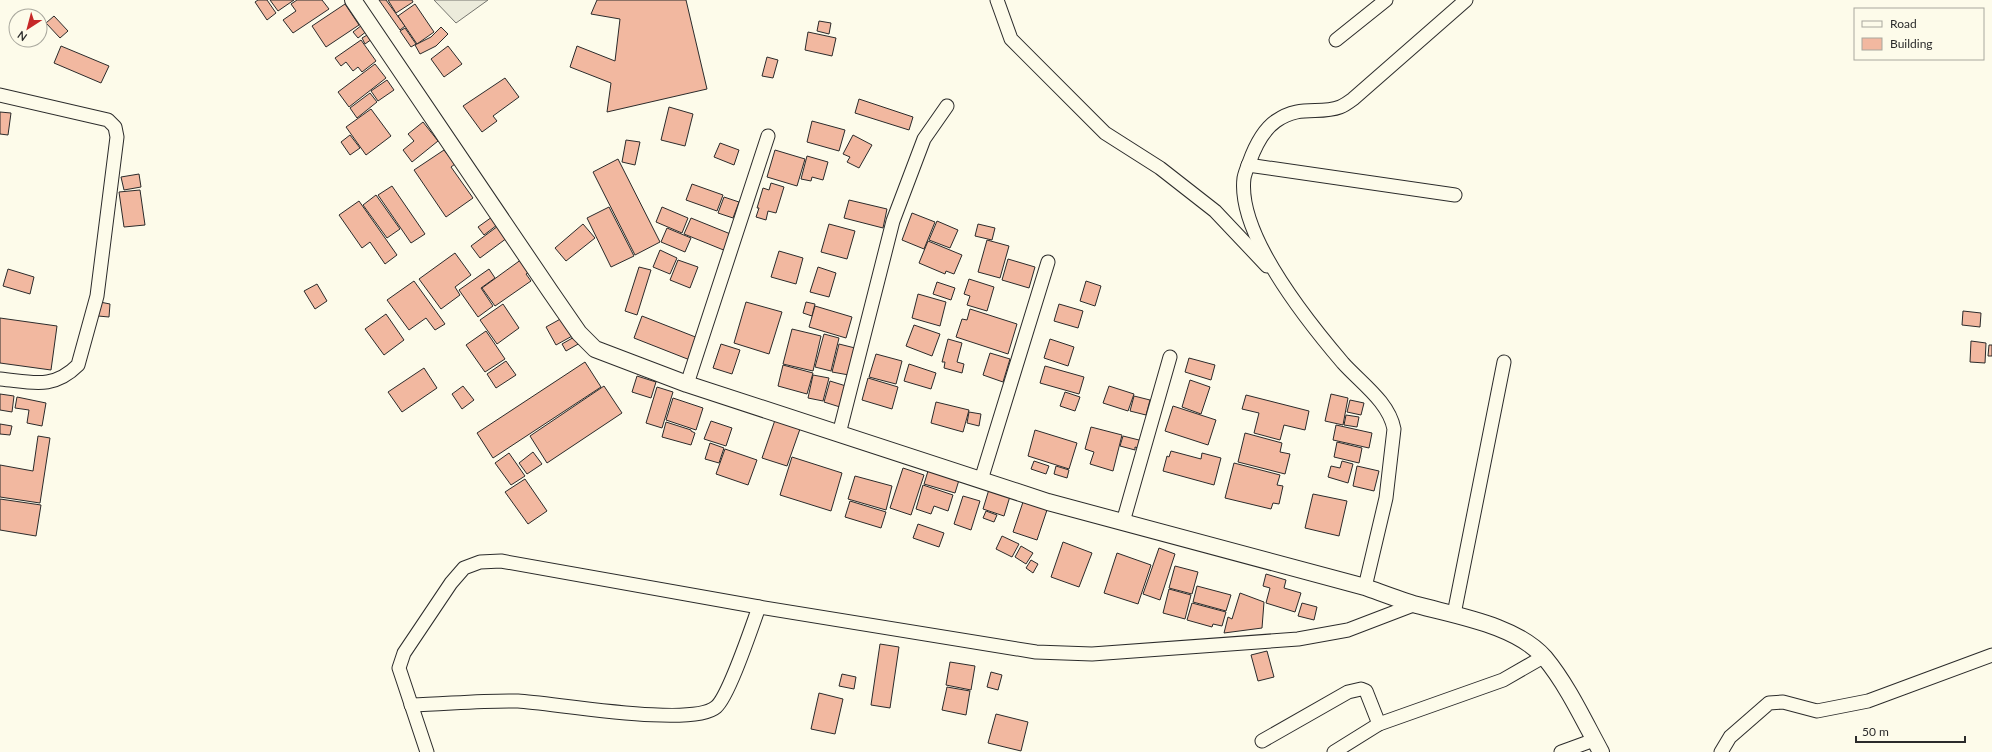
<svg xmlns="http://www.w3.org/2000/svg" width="1992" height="752" font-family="Lato,sans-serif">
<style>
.green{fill:#ecebdb;stroke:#74746e}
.building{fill:#f2b8a0;stroke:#2b2b2b}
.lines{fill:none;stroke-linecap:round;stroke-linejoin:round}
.minor-casing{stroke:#2b2b2b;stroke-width:15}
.tertiary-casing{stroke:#2b2b2b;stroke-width:18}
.minor{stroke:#fdfbea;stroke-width:13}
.tertiary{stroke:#fdfbea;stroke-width:16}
</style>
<rect width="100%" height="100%" fill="#fdfbea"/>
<path class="green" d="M434 0H488L456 23Z"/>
<g class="building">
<path d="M258 0H267L276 13 267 20 255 2Z"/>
<path d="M270 0H294L278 11Z"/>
<path d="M297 0H322L329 9 293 33 283 20 296 11 291 4Z"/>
<path d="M379 0H386L405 26 400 30Z"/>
<path d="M388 0H412L413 2 396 13Z"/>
<path d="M597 0H686L707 89 607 112 611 83 570 67 577 46 615 61 620 19 591 14Z"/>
<path d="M345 4 359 25 326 47 312 26Z"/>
<path d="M415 4 434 32 417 44 398 16Z"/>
<path d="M54 16 68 31 60 38 46 23Z"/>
<path d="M819 21 831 23 829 34 817 31Z"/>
<path d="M362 25 367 31 358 38 353 32Z"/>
<path d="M441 27 448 34 436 46 420 54 415 45 431 37Z"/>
<path d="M405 28 416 44 411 47 400 31Z"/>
<path d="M808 32 836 38 832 56 805 50Z"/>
<path d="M369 34 372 39 365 44 362 38Z"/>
<path d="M361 40 376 61 362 72 358 67 353 71 346 62 341 66 335 58Z"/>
<path d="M61 46 109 66 101 83 54 63Z"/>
<path d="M448 46 462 64 444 77 431 59Z"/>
<path d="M767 57 778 60 773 78 762 76Z"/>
<path d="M375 64 386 78 349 107 338 92Z"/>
<path d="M505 78 519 97 493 116 497 121 482 132 463 106Z"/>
<path d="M387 80 394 90 378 101 371 91Z"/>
<path d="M370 93 377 102 357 118 350 108Z"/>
<path d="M859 99 913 117 909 130 855 113Z"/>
<path d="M669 107 693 114 685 146 661 140Z"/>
<path d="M371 109 391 136 366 155 346 127Z"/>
<path d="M0 112 11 113 8 135 0 134Z"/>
<path d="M812 121 845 130 839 151 807 142Z"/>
<path d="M423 122 438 141 412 162 403 150 414 141 408 134Z"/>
<path d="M350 135 360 148 350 155 341 142Z"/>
<path d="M853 135 872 145 859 168 847 162 850 157 843 154Z"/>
<path d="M626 140 640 142 635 165 622 162Z"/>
<path d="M720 143 739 150 734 165 714 157Z"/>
<path d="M444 150 455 164 451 167 473 198 446 217 414 170Z"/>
<path d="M775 150 805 159 797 186 767 177Z"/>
<path d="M807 156 828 162 823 180 812 177 811 181 801 179Z"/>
<path d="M618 159 660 242 635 255 593 172Z"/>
<path d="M139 174 141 187 124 190 121 177Z"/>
<path d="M771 183 784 187 776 213 768 211 766 220 756 217 759 208H757L763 188 769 190Z"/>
<path d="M692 184 723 195 717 211 686 200Z"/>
<path d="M392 186 425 234 411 243 378 195Z"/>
<path d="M140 190 145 225 124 227 119 192Z"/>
<path d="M376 195 400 229 387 238 363 205Z"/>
<path d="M724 197 739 202 733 218 718 213Z"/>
<path d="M849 200 887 209 883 228 844 218Z"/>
<path d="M359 201 397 255 385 264 370 242 362 248 339 215Z"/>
<path d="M609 207 634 256 611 267 587 218Z"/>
<path d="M662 207 688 218 682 233 656 222Z"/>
<path d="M912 213 935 222 924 249 902 240Z"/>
<path d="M492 217 497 225 484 235 478 227Z"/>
<path d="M691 218 733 235 726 251 684 234Z"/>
<path d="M937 221 958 230 950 248 929 240Z"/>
<path d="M583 224 595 238 566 261 555 248Z"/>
<path d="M829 224 855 231 847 259 821 252Z"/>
<path d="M978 224 995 228 992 240 975 236Z"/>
<path d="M498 226 507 238 480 258 471 246Z"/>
<path d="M667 228 691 238 685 252 661 242Z"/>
<path d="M987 240 1009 246 1000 278 978 272Z"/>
<path d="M928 241 962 255 954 274 946 271 945 274 919 263Z"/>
<path d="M660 250 677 258 670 274 653 267Z"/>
<path d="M779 251 803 258 796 284 771 277Z"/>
<path d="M455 253 471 275 455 287 460 295 441 309 419 279Z"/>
<path d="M522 259 531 271 526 274 531 281 495 306 482 288Z"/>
<path d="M1008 259 1035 267 1029 288 1002 280Z"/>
<path d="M678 260 698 267 690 288 670 280Z"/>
<path d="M639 267 651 270 637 315 625 311Z"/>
<path d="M818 267 836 273 829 297 810 292Z"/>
<path d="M8 269 34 277 30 294 3 286Z"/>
<path d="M489 269 495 278 481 288 493 306 478 317 459 290Z"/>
<path d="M969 279 994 287 987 311 967 305 970 296 964 294Z"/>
<path d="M414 281 445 324 435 330 426 318 409 330 387 300Z"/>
<path d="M1086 281 1101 286 1095 306 1080 301Z"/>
<path d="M937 282 955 288 951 300 933 294Z"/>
<path d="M317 284 327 301 315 309 304 291Z"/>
<path d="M918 294 946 302 940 326 912 318Z"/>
<path d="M100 302 110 304 109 317 98 316Z"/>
<path d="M746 302 782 312 769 354 734 343Z"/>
<path d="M806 302 815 304 812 316 803 313Z"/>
<path d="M503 304 519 328 497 344 480 320Z"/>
<path d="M1059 304 1083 311 1078 328 1054 321Z"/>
<path d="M815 306 852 317 846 338 809 327Z"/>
<path d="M970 309 1017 324 1008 354 956 337 962 319 967 320Z"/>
<path d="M1963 311 1981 313 1980 327 1962 325Z"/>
<path d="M386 314 404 340 384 355 365 329Z"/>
<path d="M642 316 698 338 690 360 634 338Z"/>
<path d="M564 317 574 335 556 345 546 327Z"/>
<path d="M0 318 57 326 51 370 0 363Z"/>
<path d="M914 325 940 334 932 356 906 346Z"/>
<path d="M792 329 821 336 813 371 783 364Z"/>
<path d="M486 331 505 359 485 372 466 345Z"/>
<path d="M824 334 839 338 831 371 815 367Z"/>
<path d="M576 336 580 343 566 351 562 344Z"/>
<path d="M948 339 962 343 957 362 964 364 962 373 944 368 945 362H942Z"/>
<path d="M1050 339 1074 347 1068 366 1044 358Z"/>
<path d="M1971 341 1986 343 1985 363 1970 362Z"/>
<path d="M721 344 740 350 732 374 713 368Z"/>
<path d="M839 344 855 348 849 375 832 372Z"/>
<path d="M1989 345H1992V356H1988Z"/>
<path d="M990 353 1010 359 1003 382 983 375Z"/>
<path d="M876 354 902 361 896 384 869 377Z"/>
<path d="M1189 358 1215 365 1211 380 1185 372Z"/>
<path d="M506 361 516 375 496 388 487 374Z"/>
<path d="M585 362 601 387 493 458 477 433Z"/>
<path d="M909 364 936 373 931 389 904 381Z"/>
<path d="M783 365 813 373 807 394 778 386Z"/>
<path d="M1045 366 1084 377 1079 394 1040 383Z"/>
<path d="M424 368 437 388 402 412 388 392Z"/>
<path d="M813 375 829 378 823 401 808 398Z"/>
<path d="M637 376 656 382 651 398 632 392Z"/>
<path d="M868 378 898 387 892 409 862 400Z"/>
<path d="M1190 380 1210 387 1201 414 1182 407Z"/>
<path d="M830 381 846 386 840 407 824 402Z"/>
<path d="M463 386 474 400 462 409 452 394Z"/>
<path d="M604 386 622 413 547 463 530 436Z"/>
<path d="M1109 386 1134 394 1128 411 1103 403Z"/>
<path d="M657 387 673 392 662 428 646 423Z"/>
<path d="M1065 392 1080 397 1075 411 1060 406Z"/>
<path d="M0 394 14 396 12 412 0 410Z"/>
<path d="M1331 394 1348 398 1343 425 1325 421Z"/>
<path d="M1246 395 1309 411 1305 430 1284 425 1280 440 1254 433 1259 413 1242 409Z"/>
<path d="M1134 396 1150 400 1146 415 1130 411Z"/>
<path d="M17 397 46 403 42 426 27 423 29 410 15 408Z"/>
<path d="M673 398 703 408 696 430 666 420Z"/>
<path d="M1350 400 1364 403 1361 415 1347 412Z"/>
<path d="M936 402 969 410 963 432 931 423Z"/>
<path d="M1173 406 1216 420 1208 445 1165 431Z"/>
<path d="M969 412 981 414 979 426 967 423Z"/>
<path d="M1346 415 1359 417 1357 427 1344 425Z"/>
<path d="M775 420 800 429 787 466 762 458Z"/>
<path d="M711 421 732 428 726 446 704 439Z"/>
<path d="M666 422 691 430V431L695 433 691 445 662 437Z"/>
<path d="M0 424 12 426 10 435 0 434Z"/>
<path d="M1336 425 1372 433 1369 448 1333 440Z"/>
<path d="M1091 427 1122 435 1113 471 1090 464 1094 452 1085 449Z"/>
<path d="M1035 430 1077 443 1069 469 1028 456Z"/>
<path d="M1245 433 1282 443 1280 452 1290 454 1285 474 1238 462Z"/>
<path d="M38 436 50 438 40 503 0 497V465L33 471Z"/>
<path d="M1123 436 1143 441 1141 449 1135 447V450L1120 446Z"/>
<path d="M1337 442 1362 448 1359 463 1334 457Z"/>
<path d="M710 443 724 448 719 463 705 459Z"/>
<path d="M725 449 757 460 748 485 716 474Z"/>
<path d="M1171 451 1201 459 1202 453 1221 458 1214 485 1163 471 1167 456 1169 457Z"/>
<path d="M533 452 542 464 527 474 519 463Z"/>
<path d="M509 453 525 476 511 485 495 463Z"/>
<path d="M792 457 842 473 831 511 780 495Z"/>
<path d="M1034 461 1049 466 1046 474 1031 469Z"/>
<path d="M1342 461 1353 464 1348 483 1328 477 1331 466 1340 468Z"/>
<path d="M1234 463 1280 475 1277 485 1283 486 1279 504 1273 503 1271 509 1225 498Z"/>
<path d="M1056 466 1069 470 1067 478 1054 474Z"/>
<path d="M1357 466 1379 471 1374 491 1353 486Z"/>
<path d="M903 468 924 475 911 515 890 508Z"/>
<path d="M928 471 959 480 955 493 924 484Z"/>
<path d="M855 476 892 486 886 510 848 499Z"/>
<path d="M525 479 547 511 528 524 505 492Z"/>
<path d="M923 485 953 495 948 511 934 506 931 514 916 509Z"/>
<path d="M990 486 1011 493 1004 516 983 509Z"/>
<path d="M1313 494 1347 501 1339 536 1305 528Z"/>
<path d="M963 496 980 501 971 530 954 524Z"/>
<path d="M0 499 41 505 36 536 0 530Z"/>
<path d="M1024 499 1048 507 1037 540 1013 532Z"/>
<path d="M850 501 886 512 881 528 845 517Z"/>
<path d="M986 511 997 515 994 522 983 518Z"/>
<path d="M918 524 944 533 939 547 913 538Z"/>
<path d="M1002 536 1019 544 1012 557 996 549Z"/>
<path d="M1063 542 1092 553 1079 587 1051 577Z"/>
<path d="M1021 546 1033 553 1026 564 1015 557Z"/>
<path d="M1159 548 1175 554 1160 600 1143 594Z"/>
<path d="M1117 553 1151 565 1138 604 1104 593Z"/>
<path d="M1031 560 1038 564 1033 573 1026 568Z"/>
<path d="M1175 566 1198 572 1192 594 1169 588Z"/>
<path d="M1266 574 1286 580 1284 588 1301 593 1295 612 1266 603 1270 588 1263 586Z"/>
<path d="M1197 586 1231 595 1226 611 1193 602Z"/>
<path d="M1169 589 1191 595 1185 619 1163 613Z"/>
<path d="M1240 593 1264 602 1262 628 1224 633 1228 617 1232 619Z"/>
<path d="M1192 603 1226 612 1222 626 1213 624 1212 627 1187 620Z"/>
<path d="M1302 603 1317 607 1314 620 1298 616Z"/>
<path d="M880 644 899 647 890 708 871 705Z"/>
<path d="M1267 651 1274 677 1258 681 1251 655Z"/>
<path d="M950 662 975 666 971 690 946 685Z"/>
<path d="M991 672 1002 675 998 690 987 687Z"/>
<path d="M842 674 856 677 854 689 839 686Z"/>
<path d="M947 687 970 691 966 715 942 710Z"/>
<path d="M819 693 843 699 835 734 811 729Z"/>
<path d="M996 714 1028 722 1021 751 988 743Z"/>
</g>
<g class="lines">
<defs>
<g id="minor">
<path d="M997 0 1011 39 1105 133 1160 168 1215 211 1267 266"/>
<path d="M1336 40 1386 0"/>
<path d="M0 95 108 120 115 127 117 137 97 296 78 365C53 390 32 382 0 379"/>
<path d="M1248 165 1455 195"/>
<path d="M687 384 768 136"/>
<path d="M839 434 893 221 924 139 947 106"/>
<path d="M981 480 1048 262"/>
<path d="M1123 522 1170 357"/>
<path d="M1365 587 1386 498 1394 429C1389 402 1361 383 1343 363 1308 322 1237 234 1244 178 1245 173 1247 168 1249 163 1254 149 1263 130 1276 121 1300 104 1319 115 1340 107 1345 105 1349 102 1353 99L1466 0"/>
<path d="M1454 614 1504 362"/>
<path d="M411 705C447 704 483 700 518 701 555 703 692 728 716 707 729 696 752 626 759 607"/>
<path d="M1262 741 1348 692 1361 689 1366 691 1379 724"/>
<path d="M427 752 399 668 404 653 451 583 464 568 480 562 501 561 759 607 1036 652 1092 654 1298 639 1348 630 1416 604"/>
<path d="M1334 752 1379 724 1503 680 1543 657"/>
<path d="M1561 752 1594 740"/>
<path d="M1721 752 1730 737 1769 703 1783 702 1817 711 1868 701 1992 655"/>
</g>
<path id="tertiary" d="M353 0 550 291 579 333 595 349 687 384 1048 502 1365 587C1382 593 1400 600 1417 605 1457 616 1516 625 1545 658 1568 686 1584 721 1601 752"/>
</defs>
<use href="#minor" class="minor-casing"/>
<use href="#tertiary" class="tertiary-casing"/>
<use href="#minor" class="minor"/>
<use href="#tertiary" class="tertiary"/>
</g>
<rect x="1854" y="8" width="130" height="52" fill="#fdfbea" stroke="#a9a89e"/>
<rect x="1862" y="21" width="20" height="6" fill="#fdfbea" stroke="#a9a89e"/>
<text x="1890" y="28" font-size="12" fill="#2b2b2b">Road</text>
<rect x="1862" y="38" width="20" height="12" fill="#f2b8a0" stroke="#a9a89e"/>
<text x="1890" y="48" font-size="12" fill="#2b2b2b">Building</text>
<g transform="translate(28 28) rotate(216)"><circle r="19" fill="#fdfbea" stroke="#a9a89e"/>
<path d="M0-3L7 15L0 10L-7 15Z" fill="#c62828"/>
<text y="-6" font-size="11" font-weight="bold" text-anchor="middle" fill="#2b2b2b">N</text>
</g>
<path d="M1856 736v6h109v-6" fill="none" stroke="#2b2b2b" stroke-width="2"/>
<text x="1862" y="736" font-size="12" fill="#2b2b2b" stroke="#fdfbea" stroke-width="3" paint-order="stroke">50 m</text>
</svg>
